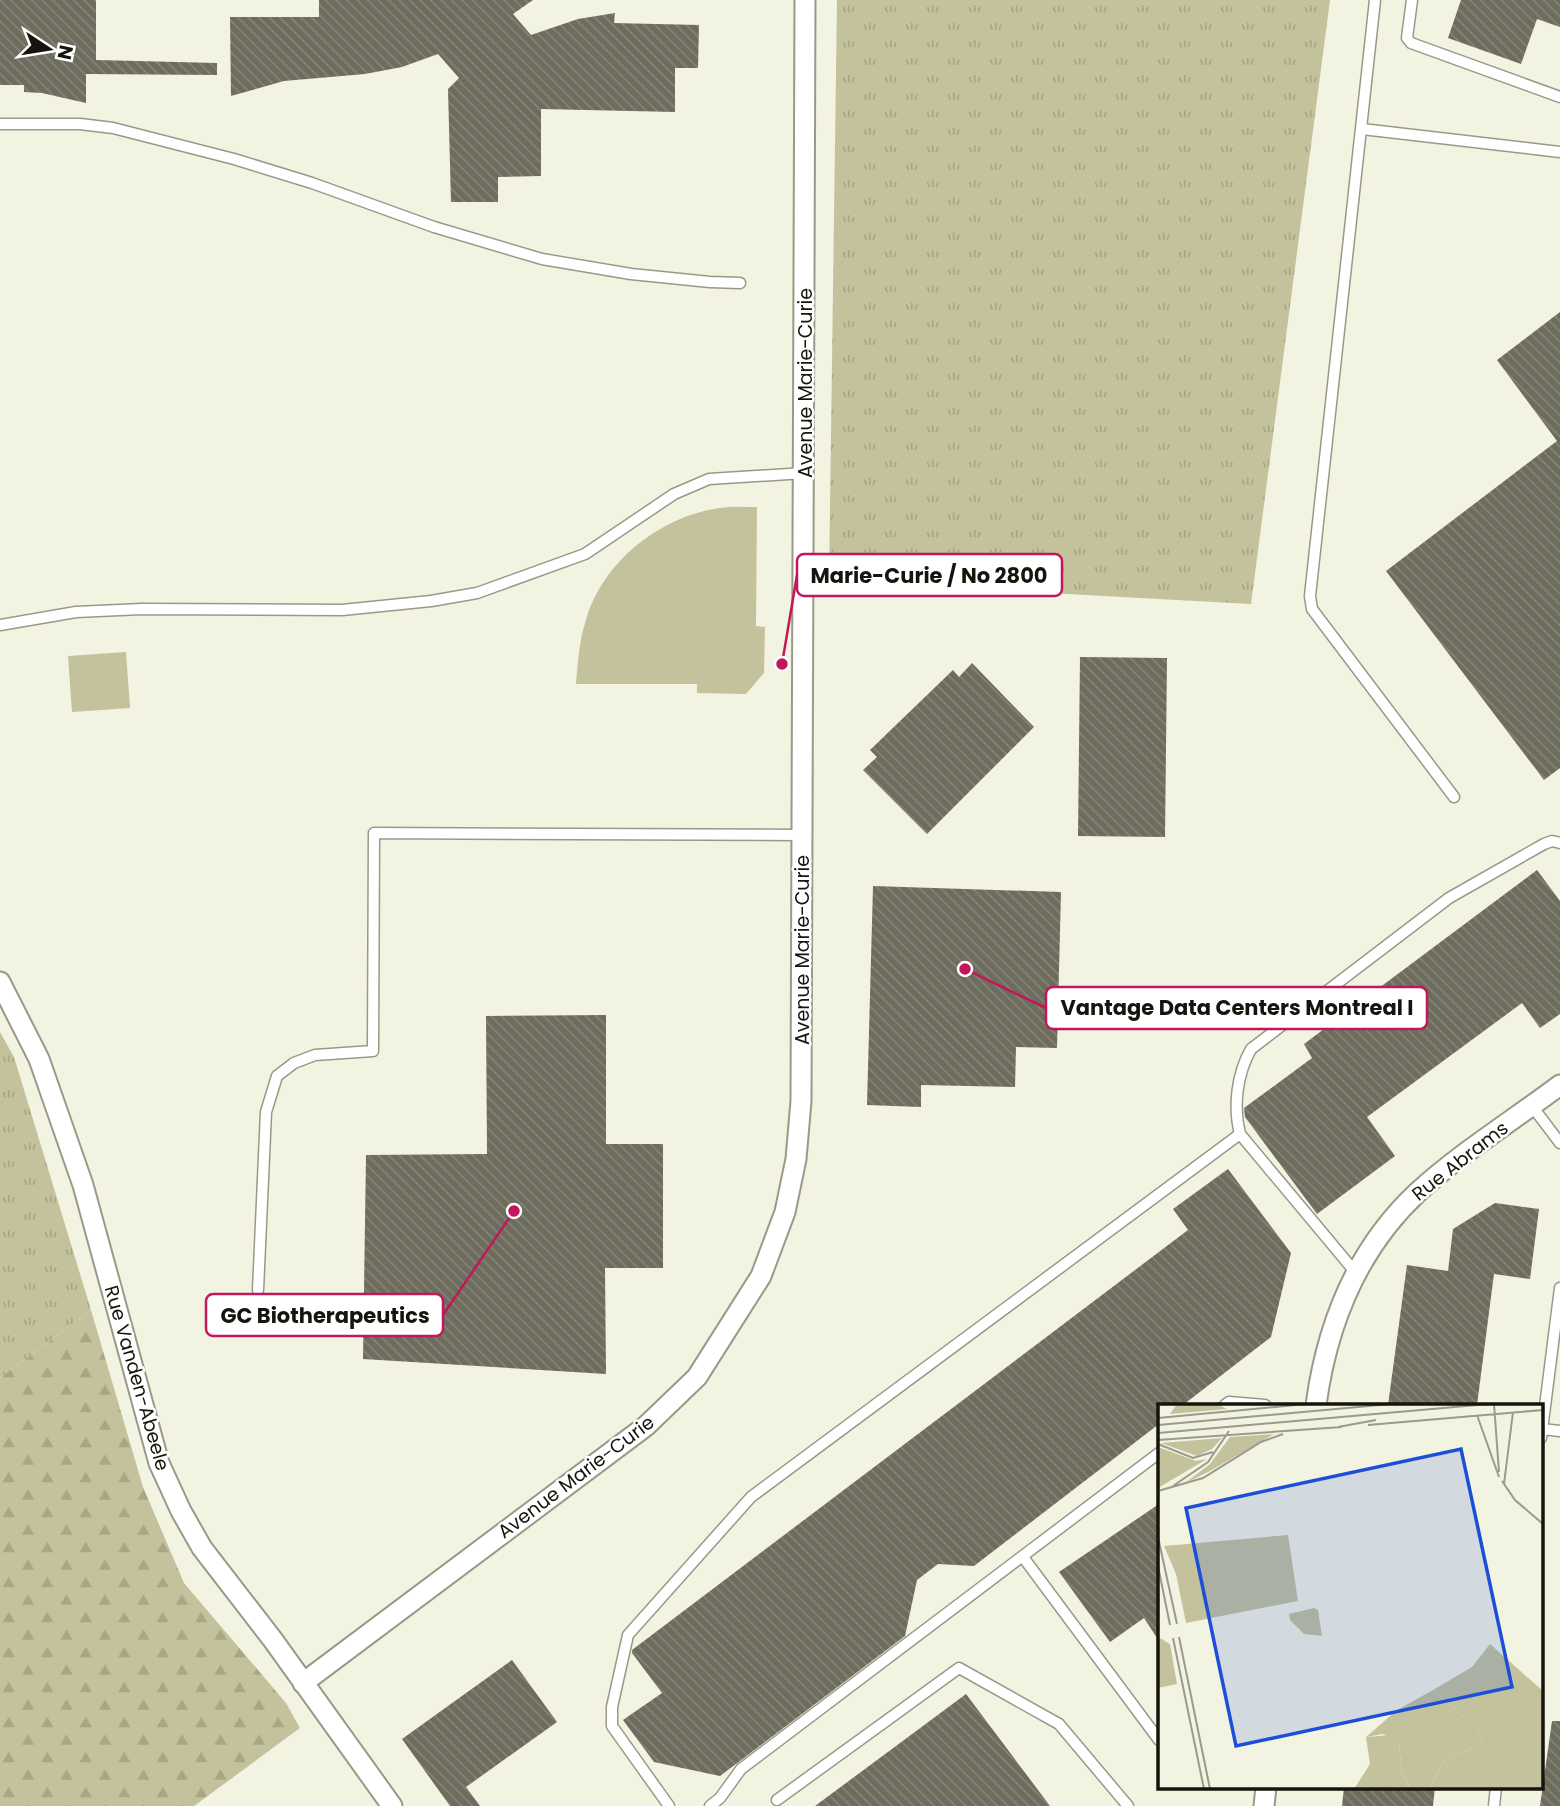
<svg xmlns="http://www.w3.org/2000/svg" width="1560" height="1806" font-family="Poppins,sans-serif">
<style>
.grass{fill:url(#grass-tufts)}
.forest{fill:url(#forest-firs)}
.park{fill:#c4c29c}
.building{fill:url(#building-back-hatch)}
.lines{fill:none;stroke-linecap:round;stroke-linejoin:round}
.service-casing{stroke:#9a9989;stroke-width:13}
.minor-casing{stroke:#9a9989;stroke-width:23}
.service{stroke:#fff;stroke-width:10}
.minor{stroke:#fff;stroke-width:19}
.labels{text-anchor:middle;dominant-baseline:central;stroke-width:5;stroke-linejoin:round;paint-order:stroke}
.street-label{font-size:19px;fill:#15150e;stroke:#fff}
.inset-road{fill:none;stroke:#9a9a8d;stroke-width:2}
.view{fill:#1d4ed8;fill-opacity:0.15;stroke:#1d4ed8;stroke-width:3.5}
.inset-edge{fill:none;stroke:#15150e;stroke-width:3.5}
.leader{fill:none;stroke:#c2185b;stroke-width:2.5}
.callout-dot{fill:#c2185b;stroke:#fff;stroke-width:2.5}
.callout{fill:#fff;stroke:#c2185b;stroke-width:2.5}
.callout-label{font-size:21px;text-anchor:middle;font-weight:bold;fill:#15150e}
</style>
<defs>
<pattern id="grass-tufts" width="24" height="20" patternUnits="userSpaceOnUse" patternTransform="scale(1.75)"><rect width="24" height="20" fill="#c4c29c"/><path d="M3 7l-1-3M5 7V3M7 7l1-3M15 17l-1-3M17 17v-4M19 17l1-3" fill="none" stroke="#a8a685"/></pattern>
<pattern id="forest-firs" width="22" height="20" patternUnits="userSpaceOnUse" patternTransform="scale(1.75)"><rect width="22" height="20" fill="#c4c29c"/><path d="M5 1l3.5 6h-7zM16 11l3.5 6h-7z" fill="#a8a685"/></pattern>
<pattern id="building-back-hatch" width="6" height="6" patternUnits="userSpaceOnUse" patternTransform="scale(1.75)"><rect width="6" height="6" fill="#6d6c5d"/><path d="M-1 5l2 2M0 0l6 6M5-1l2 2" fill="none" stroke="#848378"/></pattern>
</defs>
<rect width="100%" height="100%" fill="#f3f3e1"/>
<g class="grass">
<path d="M837 0H1330L1251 604 829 581Z"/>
<path d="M0 1032 14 1057 91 1310 0 1378Z"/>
</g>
<path class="forest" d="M91 1310 143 1487 184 1583 286 1703 300 1728 194 1806H0V1378Z"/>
<g class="park">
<path d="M757 507 756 626 765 627 764 673 746 694 697 693V684H576C578 662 579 641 586 620 603 561 660 517 719 508 732 506 745 507 757 507Z"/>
<path d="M126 652 130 708 72 712 68 656Z"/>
</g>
<g class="building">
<path d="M0 0H96V60L217 63V75L86 74V103L42 93 24 92V85H0Z"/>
<path d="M319 0H533L513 14 531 35 578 19 615 13 614 23 699 25 698 68H675V112L541 109V176L498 177V202H451L448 89 459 78 438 54 402 67 365 74 284 81 231 96 230 17H319Z"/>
<path d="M1461 0H1560V27L1537 19 1521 64 1448 38Z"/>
<path d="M1560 312V768L1544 780 1386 571 1557 441 1497 360Z"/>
<path d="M1080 657 1167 658 1165 837 1078 836Z"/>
<path d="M972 663 1034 727 927 834 863 770 877 757 870 750 953 670 959 677Z"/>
<path d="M1537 870 1560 901V1014L1540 1028 1522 1003 1367 1117 1395 1156 1317 1214 1245 1117 1244 1108 1312 1058 1304 1044Z"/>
<path d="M873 886 1061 892 1057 1048 1016 1047 1015 1087 921 1085V1107L867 1105Z"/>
<path d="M606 1015V1144H663V1268H605L606 1374 363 1359 366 1155 487 1154 486 1016Z"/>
<path d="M1228 1169 1291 1253 1271 1337 1183 1405H1159V1424L974 1566 938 1564 917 1580 905 1636 720 1776 654 1762 623 1720 662 1693 632 1653V1650L1188 1230 1173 1209Z"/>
<path d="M1495 1203 1539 1209 1530 1279 1494 1274 1477 1405H1388L1407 1265 1448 1271 1453 1229Z"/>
<path d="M1159 1504V1641L1144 1618 1110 1642 1059 1572Z"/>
<path d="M512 1660 557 1722 466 1787 480 1806H450L402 1739Z"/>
<path d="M966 1694 1050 1806H815L896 1746Z"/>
<path d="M1552 1721H1560V1806H1540Z"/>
<path d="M1344 1787H1435L1433 1806H1342Z"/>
</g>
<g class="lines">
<defs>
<g id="service">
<path d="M1375 0 1310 596 1312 609 1454 797"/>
<path d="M1412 0 1407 38 1411 43 1560 97"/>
<path d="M0 124H80L113 128 234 159 312 183 434 227 542 259 631 274 710 282 740 283"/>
<path d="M1362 129 1560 152"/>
<path d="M0 625 76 612 142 609 342 610 431 601 477 593 585 554 674 494 709 479 804 473"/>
<path d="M1532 1106 1560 1143"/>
<path d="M1240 1134C1233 1106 1237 1074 1251 1049L1449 898 1544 844 1552 841 1560 843"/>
<path d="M258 1290 266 1112 277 1076 294 1063 315 1055 373 1051 374 833 802 835"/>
<path d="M1225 1405 1229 1402 1265 1405"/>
<path d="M1542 1429 1560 1431"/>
<path d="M1541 1438 1560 1288"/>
<path d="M1023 1557 1159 1740"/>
<path d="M777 1800 959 1668 1059 1724 1128 1806"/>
<path d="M669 1806 612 1726V1707L628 1635 751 1497 1240 1134 1356 1273"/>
<path d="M710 1806 720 1798 741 1769 1159 1453"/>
<path d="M1494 1806 1496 1787"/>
</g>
<g id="minor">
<path d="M0 982 39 1059 83 1185 159 1463 181 1511 202 1548 273 1640 392 1806"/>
<path d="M1316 1405C1327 1324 1358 1248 1418 1192 1459 1154 1515 1119 1560 1085"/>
<path d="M303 1683 646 1426 697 1377 761 1276 785 1212 796 1159 801 1101 805 0"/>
<path d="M1264 1806 1266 1787"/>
</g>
</defs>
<use href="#service" class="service-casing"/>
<use href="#minor" class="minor-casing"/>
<use href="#service" class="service"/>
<use href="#minor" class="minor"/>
</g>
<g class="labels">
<g class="street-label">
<text transform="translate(805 383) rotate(-90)">Avenue Marie-Curie</text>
<text transform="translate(802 950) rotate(-90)">Avenue Marie-Curie</text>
<text transform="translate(1460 1161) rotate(-38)">Rue Abrams</text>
<text transform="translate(137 1378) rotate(74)">Rue Vanden-Abeele</text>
<text transform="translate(576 1477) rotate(-37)">Avenue Marie-Curie</text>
</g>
</g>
<g transform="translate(1158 1404)">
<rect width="385" height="385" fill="#f3f3e1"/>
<path d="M19 0H59L69 5 12 10ZM116 30 52 67 27 79 52 60 72 33ZM64 34 54 45 39 52 3 39ZM0 43 38 57 49 55 0 84ZM130 131 140 197 28 219 18 170 6 142ZM0 233 12 240 19 280 0 284ZM275 286 321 326 324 335 317 343 287 356 271 385H253L244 370 241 340 225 330 208 333 239 306Z" fill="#c4c29c"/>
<path d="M332 240 385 287V385H271L287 356 317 343 324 335 321 326 275 286 314 263ZM235 331 241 340 244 370 253 385H196L212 360 208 333Z" fill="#c4c29c"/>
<path d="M156 204 160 206 164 232 146 230 132 216 131 210Z" fill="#c4c29c"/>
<path class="inset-road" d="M336 0 341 68M319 11 341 73M0 14 149 0M0 21 233 0M210 21 385 6M180 23 218 16M0 29 331 0M0 36 184 23M0 40 35 54 55 48M344 77 357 96 385 120M346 80 355 8M15 82 50 58 71 27M0 87 45 74 103 38 125 30M0 133 19 220M0 162 12 221M21 233 52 385M15 234 46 385"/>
<path class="view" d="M303 45 354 283 78 342 28 104Z"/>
<rect width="385" height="385" class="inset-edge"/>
</g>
<path class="leader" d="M782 664L797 575M965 969L1046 1008M514 1211L443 1315"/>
<g class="callout-dot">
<circle cx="782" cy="664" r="7"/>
<circle cx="965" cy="969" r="7"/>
<circle cx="514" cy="1211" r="7"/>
</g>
<g class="callout">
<rect x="797" y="554" width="265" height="42" rx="7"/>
<rect x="1046" y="987" width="381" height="42" rx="7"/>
<rect x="206" y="1294" width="237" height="42" rx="7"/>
</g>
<g class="callout-label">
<text x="929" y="583">Marie-Curie / No 2800</text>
<text x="1237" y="1015">Vantage Data Centers Montreal I</text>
<text x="325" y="1323">GC Biotherapeutics</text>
</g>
<g transform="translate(49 49) rotate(102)" stroke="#ffffff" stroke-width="5" paint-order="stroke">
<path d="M0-5L12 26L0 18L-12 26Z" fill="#15150e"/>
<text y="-10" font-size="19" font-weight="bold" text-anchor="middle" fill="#15150e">N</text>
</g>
</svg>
